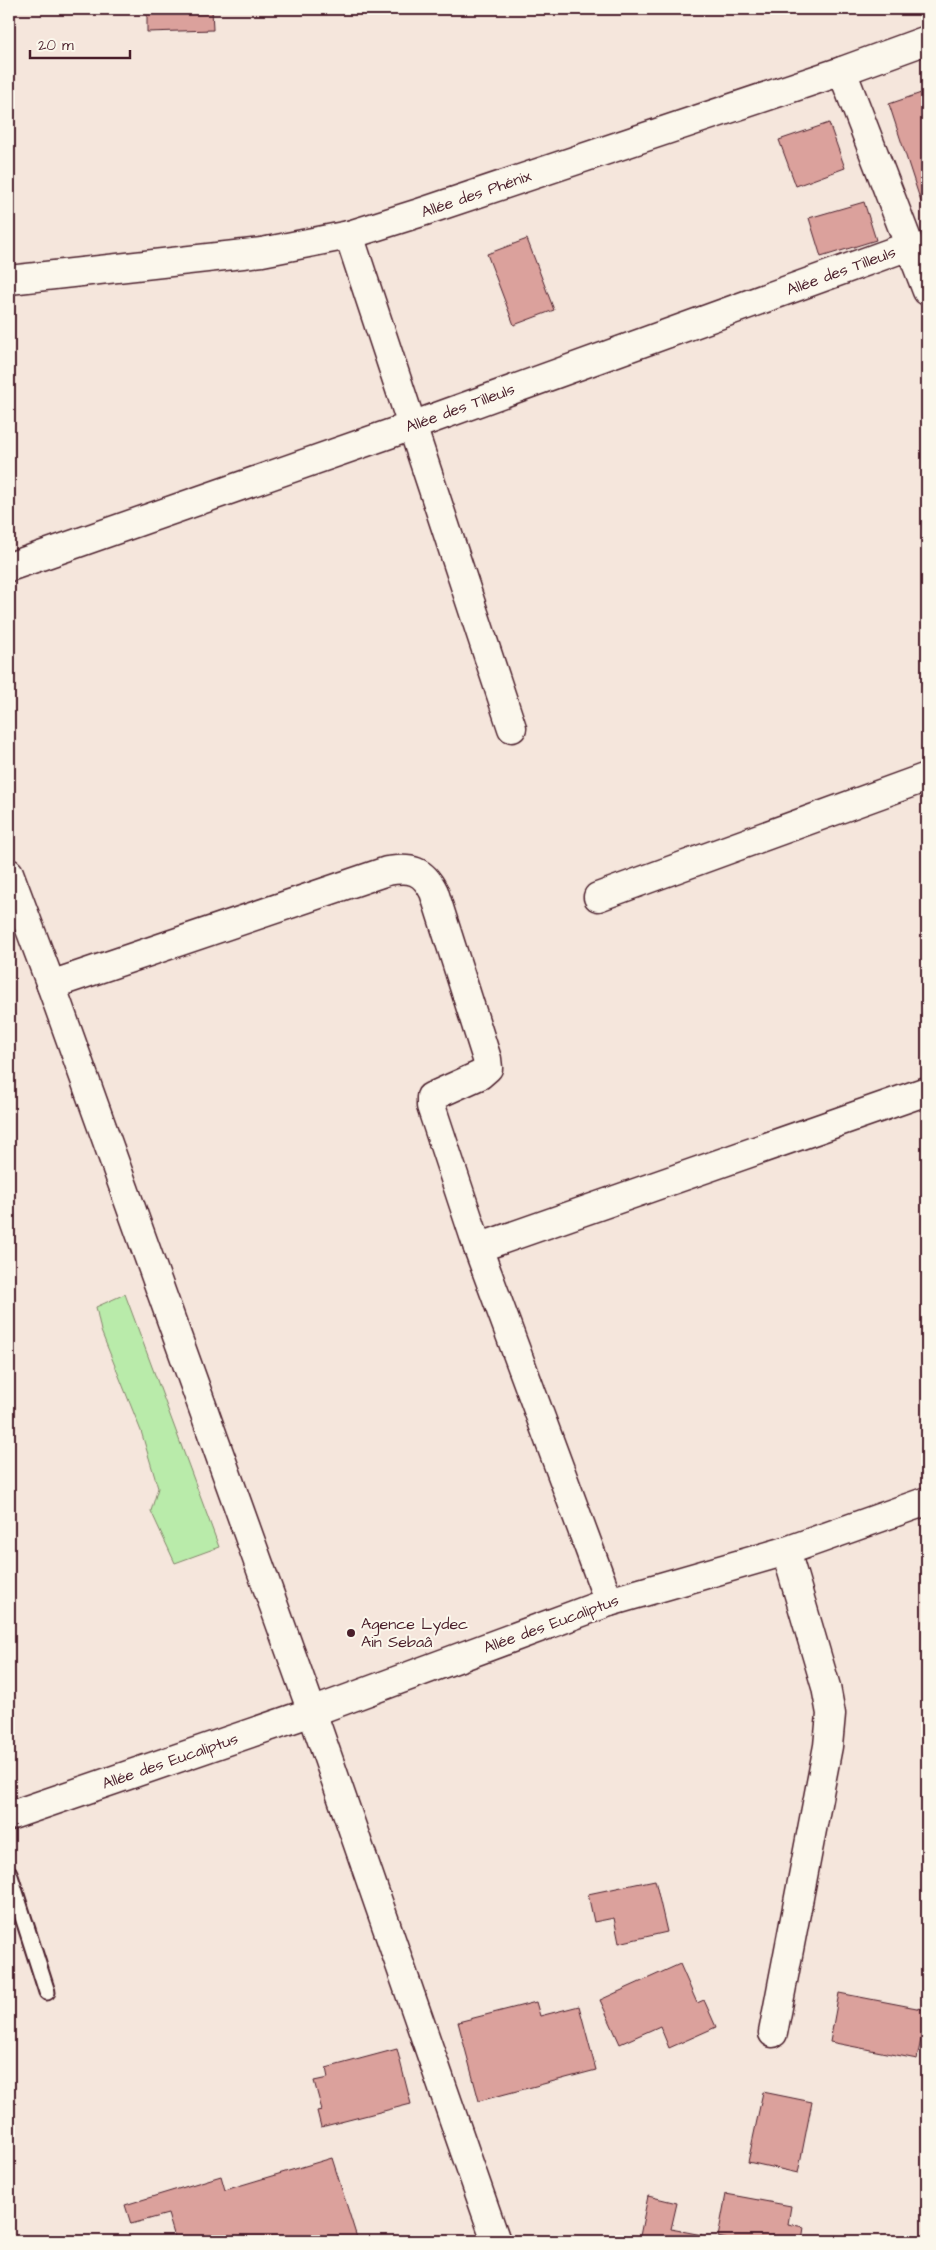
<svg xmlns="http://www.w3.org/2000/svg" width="936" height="2250" font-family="'Architects Daughter',sans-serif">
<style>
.green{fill:#b9ebaa;stroke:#82856a}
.building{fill:#dba19c;stroke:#4a1f2b}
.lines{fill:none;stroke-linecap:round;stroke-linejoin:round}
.lane-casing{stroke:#4a1f2b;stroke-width:19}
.street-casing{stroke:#4a1f2b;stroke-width:31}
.lane{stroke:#fbf7ec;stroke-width:15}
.street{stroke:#fbf7ec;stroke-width:28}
.poi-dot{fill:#4a1f2b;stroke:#fbf7ec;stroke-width:2}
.labels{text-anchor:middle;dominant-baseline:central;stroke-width:4;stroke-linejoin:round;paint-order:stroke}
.street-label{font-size:16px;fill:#4a1f2b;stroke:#fbf7ec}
.poi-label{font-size:16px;fill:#4a1f2b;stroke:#fbf7ec;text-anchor:start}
</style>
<rect width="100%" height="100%" fill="#f5e6dc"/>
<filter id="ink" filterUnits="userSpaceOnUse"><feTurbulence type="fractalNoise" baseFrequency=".02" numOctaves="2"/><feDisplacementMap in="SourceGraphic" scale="10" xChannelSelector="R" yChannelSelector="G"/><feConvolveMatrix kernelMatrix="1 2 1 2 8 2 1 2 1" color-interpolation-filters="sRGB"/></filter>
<g filter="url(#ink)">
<path class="green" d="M125 1294 219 1547 175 1563 151 1511 158 1488 141 1431 101 1331 96 1307Z"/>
<g class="building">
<path d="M147 9H212L213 30 147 32Z"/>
<path d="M927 91V200L921 202 889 104Z"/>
<path d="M829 123 845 168 796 186 779 140Z"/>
<path d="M864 202 876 240 821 257 809 218Z"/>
<path d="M527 239 554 310 514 325 487 254Z"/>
<path d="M655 1880 667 1932 619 1943 614 1918 594 1922 588 1894Z"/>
<path d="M680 1964 697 2003 704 2000 716 2027 669 2048 660 2026 620 2044 600 2000Z"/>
<path d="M839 1993 927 2010 917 2059 830 2042Z"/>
<path d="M536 2002 540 2016 579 2006 596 2070 479 2101 458 2022Z"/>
<path d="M397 2049 411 2104 321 2127 317 2111 322 2110 314 2081 328 2078 326 2068Z"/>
<path d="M763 2092 812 2102 798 2173 748 2162Z"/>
<path d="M332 2158 358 2241H176L168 2214 131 2224 125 2205 221 2176 225 2190Z"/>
<path d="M726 2194 791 2206 788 2224 804 2227 802 2241H734L718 2237Z"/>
<path d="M648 2196 677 2203 671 2229 702 2235 701 2241H639Z"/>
</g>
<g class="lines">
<defs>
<path id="lane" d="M9 1873 47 1992"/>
<g id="street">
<path d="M842 71 927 291"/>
<path d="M349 235 512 728"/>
<path d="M9 280 262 252 349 235 419 213 842 71 927 40"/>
<path d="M9 567 412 426 909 246"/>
<path d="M9 873 51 985 312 1712 496 2241"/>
<path d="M598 897 927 777"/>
<path d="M51 985 387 871C411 867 423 870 434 892L487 1059 488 1068 480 1075 431 1097V1106L478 1248 609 1602"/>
<path d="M478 1248 927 1091"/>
<path d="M9 1816 312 1712 609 1602 786 1551 927 1501"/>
<path d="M773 2033 828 1746 831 1714 826 1687 786 1551"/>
</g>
</defs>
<use href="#lane" class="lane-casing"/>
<use href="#street" class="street-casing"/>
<use href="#lane" class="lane"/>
<use href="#street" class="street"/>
</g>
</g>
<circle class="poi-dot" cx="351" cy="1633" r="5"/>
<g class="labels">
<g class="street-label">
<text transform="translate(476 194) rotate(-19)">Allée des Phénix</text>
<text transform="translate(841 271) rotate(-20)">Allée des Tilleuls</text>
<text transform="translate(460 408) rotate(-20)">Allée des Tilleuls</text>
<text transform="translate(551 1624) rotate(-20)">Allée des Eucaliptus</text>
<text transform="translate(170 1761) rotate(-19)">Allée des Eucaliptus</text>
</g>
<g class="poi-label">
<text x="361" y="1624">Agence Lydec<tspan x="361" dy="18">Ain Sebaâ</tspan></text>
</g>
</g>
<rect width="936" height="2250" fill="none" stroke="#fbf7ec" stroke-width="30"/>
<rect x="15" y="15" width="906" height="2220" fill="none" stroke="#4a1f2b" stroke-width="2" filter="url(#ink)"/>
<path d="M30 50v8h100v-8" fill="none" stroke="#4a1f2b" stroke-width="2.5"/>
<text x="38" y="50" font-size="15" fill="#4a1f2b" stroke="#fbf7ec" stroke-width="4" paint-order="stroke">20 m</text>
</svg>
